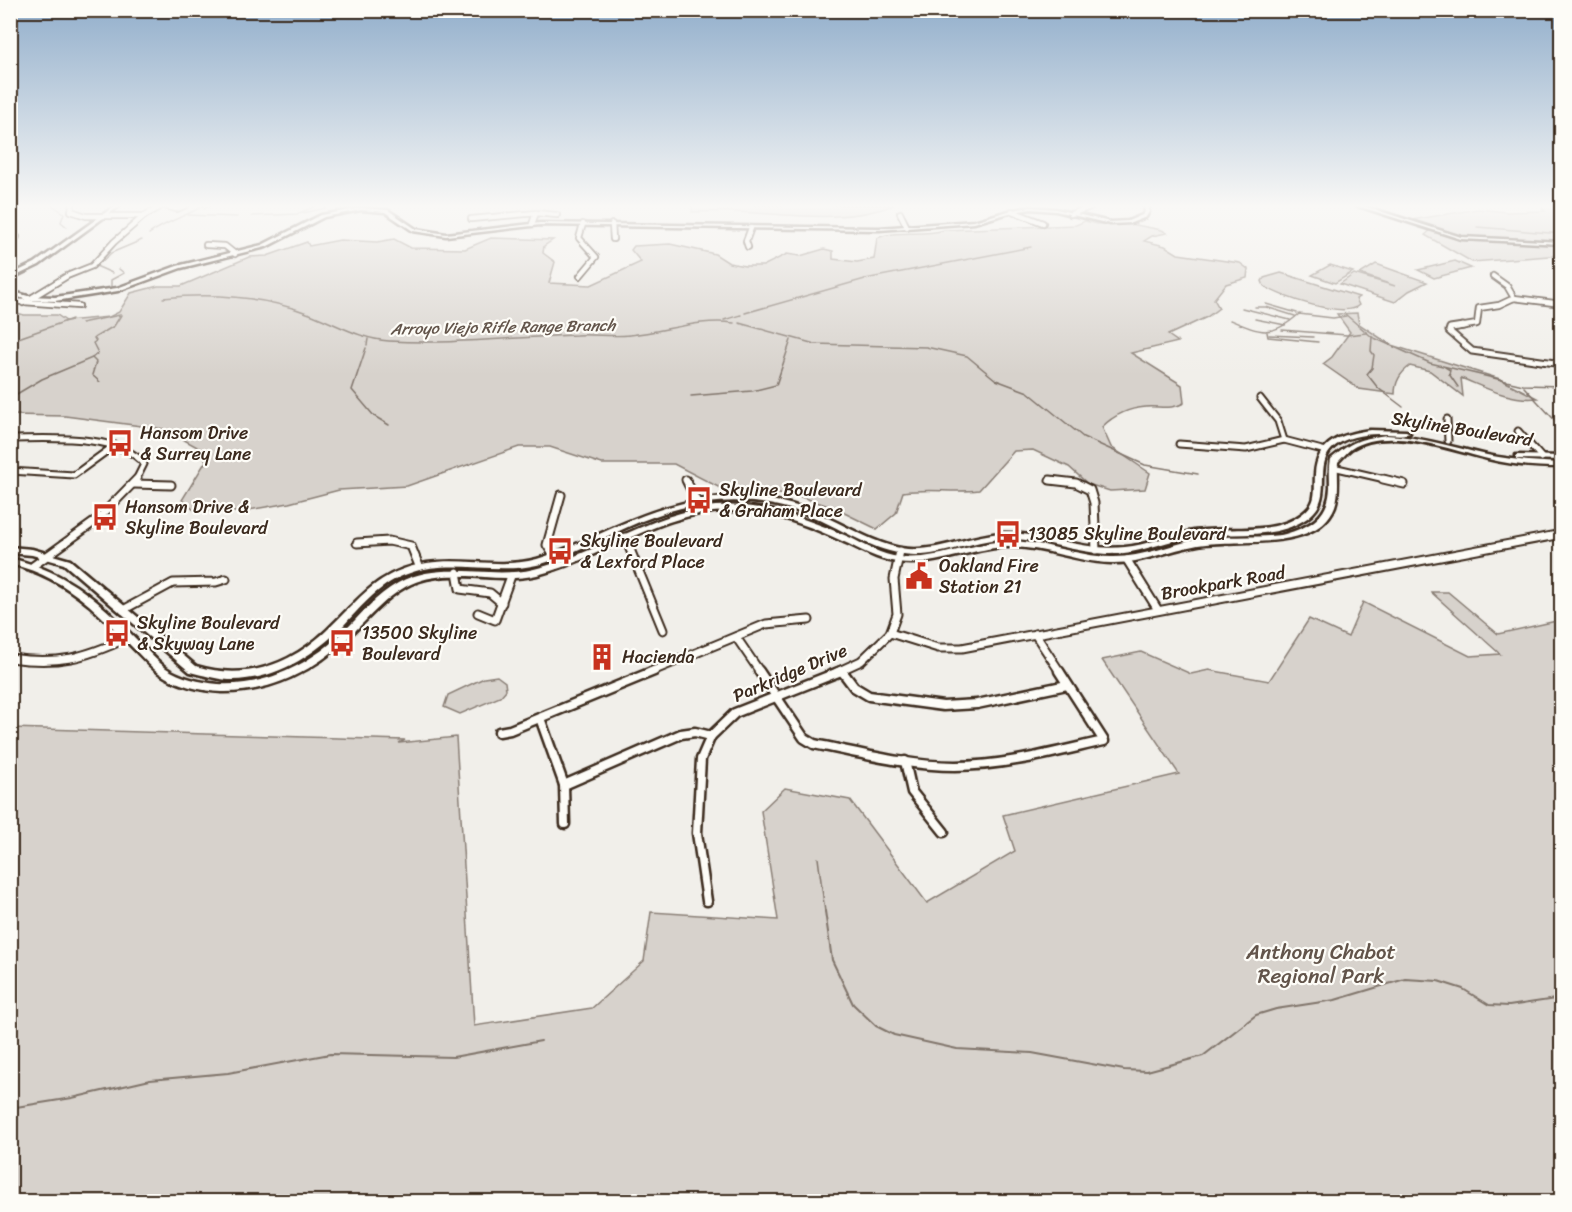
<svg xmlns="http://www.w3.org/2000/svg" width="1572" height="1212" font-family="Sriracha,sans-serif">
<style>
.green{fill:#d7d2cc;stroke:#897e75;stroke-width:1.5}
.lines{fill:none;stroke-linecap:round;stroke-linejoin:round}
.stream-far1{stroke:#80746b;stroke-width:1.5}
.stream{stroke:#80746b;stroke-width:2}
.minor-far3-casing{stroke:#3b2a1e;stroke-width:8}
.minor-far2-casing{stroke:#3b2a1e;stroke-width:9}
.minor-far1-casing{stroke:#3b2a1e;stroke-width:11}
.minor-casing{stroke:#3b2a1e;stroke-width:13}
.tertiary-casing{stroke:#3b2a1e;stroke-width:5}
.secondary-casing{stroke:#3b2a1e;stroke-width:5}
.minor-far3{stroke:#fdfcf7;stroke-width:4.5}
.minor-far2{stroke:#fdfcf7;stroke-width:5}
.minor-far1{stroke:#fdfcf7;stroke-width:7}
.minor{stroke:#fdfcf7;stroke-width:8}
.tertiary{fill:#fdfcf7;fill-rule:evenodd}
.secondary{fill:#fdfcf7;fill-rule:evenodd}
.labels{text-anchor:middle;dominant-baseline:central;stroke-width:4.5;stroke-linejoin:round;paint-order:stroke}
.far-water-label{font-size:16px;font-style:italic;fill:#63554b;stroke:#fdfcf7}
.street-label{font-size:18px;fill:#3b2a1e;stroke:#fdfcf7}
.poi-label{font-size:18px;fill:#3b2a1e;stroke:#fdfcf7;text-anchor:start}
.near-park-label{font-size:21px;fill:#62544a;stroke:#fdfcf7}
</style>
<rect width="100%" height="100%" fill="#f1efea"/>
<filter id="ink" filterUnits="userSpaceOnUse"><feTurbulence type="fractalNoise" baseFrequency=".0167" numOctaves="2"/><feDisplacementMap in="SourceGraphic" scale="12" xChannelSelector="R" yChannelSelector="G"/><feConvolveMatrix kernelMatrix="1 2 1 2 8 2 1 2 1" color-interpolation-filters="sRGB"/></filter>
<g filter="url(#ink)">
<g class="green">
<path d="M692 205H894C832 229 757 207 692 212Z"/>
<path d="M1540 205H1561V255L1472 262 1425 235 1433 228 1411 220 1478 209 1507 212 1545 211Z"/>
<path d="M1085 221 1096 224 1125 223 1162 230 1167 233 1152 236 1144 241 1165 246 1178 254 1240 263 1248 269 1247 278 1226 284 1214 299 1219 308 1207 317 1168 335 1178 342 1131 353 1182 385 1184 403C1172 410 1159 406 1146 407 1129 408 1113 416 1102 427L1111 447 1150 473 1145 489 1110 491 1088 484 1069 467 1033 450 1014 451 979 490C953 493 929 488 903 492L896 513 877 529 832 507 795 495 726 491 674 464H602L550 447H519L407 486 339 490 289 503 237 512 194 510 182 500 206 461 201 449 164 429 65 416 11 415 10 311 24 315H57L66 321 109 317 119 312 131 293 158 286H181L249 257 267 256 307 242 309 246 340 240 377 242 394 239 411 248 465 249 491 238 553 240 544 246 543 253 555 262 549 283 591 285 641 262 631 250 634 246 670 244 715 254 729 263 745 266H763L787 254 800 256 824 249 833 251V259L857 262 874 259 877 238C899 229 921 237 944 230L1076 225Z"/>
<path d="M1455 261 1471 268 1434 278 1418 270Z"/>
<path d="M1376 264 1427 282 1409 291 1395 302 1340 284 1354 274 1395 286 1360 274Z"/>
<path d="M1330 265 1353 272 1335 283 1312 275Z"/>
<path d="M1281 273 1359 297 1356 299 1359 305C1345 319 1280 297 1264 286L1262 281 1264 278Z"/>
<path d="M1357 313 1359 324 1391 345 1500 379 1537 398C1510 401 1486 388 1461 378L1463 396 1430 371 1410 366C1400 373 1395 382 1395 394L1359 389 1323 364 1332 357 1350 332 1337 314Z"/>
<path d="M1431 592H1448L1498 634 1561 620V1201H11V728L405 740 399 743 456 737 474 1026 592 1008 644 961 651 912 778 920 761 811 785 788 850 800 927 903 1015 851 1003 815 1179 774 1102 660 1141 652 1191 674 1209 670 1269 681 1309 619 1348 637 1363 602 1470 656 1500 654Z"/>
<path d="M497 676 505 682 506 690 500 697 460 714 444 707 448 695 484 678Z"/>
</g>
<g class="lines">
<g class="stream-far1">
<path d="M52 205 64 213 61 222 67 227"/>
<path d="M204 209 213 205"/>
<path d="M303 213 326 208"/>
<path d="M188 215 237 217"/>
<path d="M252 216 297 214 318 205"/>
<path d="M1477 227 1562 234"/>
<path d="M149 234C167 221 186 216 205 205"/>
<path d="M102 261 96 266 112 273"/>
<path d="M103 261 111 253 142 240"/>
<path d="M98 291 111 287V280L124 273 119 269"/>
<path d="M163 298C210 293 263 296 307 313 335 323 359 339 389 341 451 345 513 337 576 335 594 334 612 337 630 335 666 332 698 318 734 323"/>
<path d="M1266 304 1297 313"/>
<path d="M1255 307H1266L1295 316"/>
<path d="M1242 308 1290 320"/>
<path d="M745 313 865 279 1031 247"/>
<path d="M1345 314 1372 337 1371 351 1374 355 1372 368 1367 374 1378 388 1403 407"/>
<path d="M1255 319 1285 325"/>
<path d="M724 320 741 315"/>
<path d="M1230 320C1261 333 1272 338 1299 314L1333 318 1346 316"/>
<path d="M81 323 120 315"/>
<path d="M739 323 815 344 926 347 967 356 996 380 1028 392 1083 437 1145 465 1198 474"/>
<path d="M1282 330 1347 335 1366 333"/>
<path d="M1267 332 1268 337 1318 342"/>
<path d="M1269 335 1313 337"/>
<path d="M1372 337 1430 363 1523 385 1562 386"/>
<path d="M10 341 72 319"/>
<path d="M367 345 368 339"/>
<path d="M366 348 352 390 374 416 389 425"/>
<path d="M1445 367 1450 370 1449 374 1458 387"/>
<path d="M100 382 92 375 96 362 92 358 98 353 93 343 96 341 94 338 114 326 121 315"/>
<path d="M1524 387 1562 428"/>
<path d="M691 396 752 391 776 385 791 340"/>
<path d="M10 398 42 379 92 358"/>
<path d="M818 858 825 912"/>
</g>
<g class="stream">
<path d="M825 911 832 960 853 1004 876 1026 894 1035 957 1049 1032 1053 1124 1070 1147 1071 1203 1056 1256 1015 1276 1009 1335 1000 1405 979 1438 981 1463 989 1489 1005 1509 1006 1562 998"/>
<path d="M10 1108 72 1098 150 1080 228 1073 330 1054 453 1057 541 1041"/>
</g>
<defs>
<g id="minor-far3">
<path d="M72 205 71 211 86 216H144"/>
<path d="M165 206 177 209 186 205"/>
<path d="M1012 211 1043 223"/>
<path d="M536 213 557 215"/>
<path d="M900 213 907 227"/>
<path d="M1071 214 1090 207"/>
<path d="M471 219 536 213 532 224"/>
<path d="M612 224 613 239"/>
<path d="M10 235 17 237"/>
<path d="M206 245 225 246 235 254"/>
<path d="M748 247 746 241 751 228"/>
<path d="M580 276 596 257 579 238 583 224"/>
<path d="M1493 276 1507 286 1514 298"/>
<path d="M1514 298 1562 304"/>
<path d="M10 301 79 306"/>
<path d="M23 303 67 276 92 266 114 242 144 216 160 207"/>
<path d="M1453 328 1477 324 1479 308 1499 305 1514 298"/>
</g>
<g id="minor-far2">
<path d="M1463 326 1450 328 1449 331 1472 351 1562 364"/>
<path d="M1260 398 1278 421 1284 440"/>
<path d="M1447 419 1448 441"/>
<path d="M1518 431 1542 458"/>
<path d="M10 439C46 439 120 433 144 464L136 480"/>
<path d="M1179 444 1246 449 1284 440 1326 451"/>
<path d="M1333 467 1389 480"/>
<path d="M10 471 74 475 115 445"/>
<path d="M1050 480H1054"/>
</g>
<g id="minor-far1">
<path d="M1383 479 1404 484"/>
<path d="M686 480 697 502"/>
<path d="M1050 480 1076 483 1090 490 1094 503 1096 550"/>
<path d="M134 484 171 485"/>
<path d="M625 537 663 630"/>
<path d="M357 543 389 541 411 546 419 566"/>
<path d="M554 556 547 545 561 495"/>
<path d="M1127 560 1158 610"/>
<path d="M33 566 97 520 137 479"/>
<path d="M457 572 460 589 490 593 502 603"/>
<path d="M123 610 173 583 216 582 226 579"/>
<path d="M478 613 495 620 511 576"/>
<path d="M890 633 938 648H962L1562 534"/>
<path d="M1035 634 1060 672"/>
<path d="M736 637 760 672"/>
<path d="M10 658C58 665 84 658 127 638"/>
<path d="M842 670 843 672"/>
<path d="M650 672 766 624 809 620"/>
<path d="M837 672 861 661 890 633 897 614 894 579 900 551"/>
</g>
<g id="minor">
<path d="M759 671 804 738 814 744C860 753 908 766 955 766 1005 766 1055 752 1104 741L1059 671"/>
<path d="M842 671 854 687 869 696 943 706 977 704 1067 685"/>
<path d="M540 718 564 785 565 824"/>
<path d="M499 732 510 730 654 671"/>
<path d="M905 761 912 792 944 832"/>
<path d="M564 785 681 734 695 732 711 736"/>
<path d="M707 901 697 833 701 759 711 736 735 713 841 671"/>
</g>
<g id="tertiary">
<path d="M1144 205H1148L1149 212 1146 217 1131 223 1110 224 1056 211 1031 209 1013 212 974 223 879 230 540 225 446 236 413 231 385 212 361 210 324 217 266 247 181 268 118 291 55 301 27 300 10 294V291L28 296 55 297 117 288 177 266 262 245 321 215 361 208 388 210 416 229 446 234 540 223 879 228 974 221 1012 210 1031 207 1056 209 1110 222 1128 221 1142 215 1145 212Z"/>
<path d="M1355 205H1361L1461 237 1562 242V244L1461 239Z"/>
</g>
<g id="secondary">
<path d="M116 205H121L39 265 10 279V275L35 263Z"/>
<path d="M1370 430 1406 431 1410 433C1402 436 1393 434 1384 434 1368 434 1351 435 1338 444 1306 465 1343 501 1299 523 1265 541 1223 530 1186 538 1159 543 1135 555 1107 554 1071 552 1037 537 1000 539 971 541 944 556 914 555 880 554 850 534 820 520 777 500 727 496 681 508 644 517 610 536 575 551 563 556 550 562 537 565 495 575 451 558 410 573 380 583 363 605 342 627 312 657 273 681 229 680 215 679 203 675 190 672L64 564 32 555 10 553V547L32 549 70 560 196 666C246 681 290 665 327 630 361 598 377 571 427 563 463 557 501 569 537 559 558 553 578 543 597 535 643 514 690 495 741 497 771 498 801 505 828 518 852 529 875 543 900 548 936 554 968 535 1002 533 1044 532 1083 552 1125 547 1146 545 1166 536 1188 532 1223 525 1272 537 1302 514 1318 502 1314 492 1315 474 1317 441 1342 434 1370 430Z"/>
<path d="M1386 435C1421 437 1453 447 1487 455 1512 460 1537 462 1562 463V467C1537 467 1512 465 1488 459 1449 450 1388 425 1351 449 1347 452 1342 458 1338 462 1337 476 1340 492 1335 506 1317 553 1237 538 1198 545 1169 550 1141 564 1111 563 1076 562 1043 546 1007 547 970 548 935 568 897 562 877 560 860 549 842 541 808 525 772 511 734 511 662 509 605 558 537 575 496 585 451 566 411 584 386 596 369 618 349 637 316 670 270 693 222 692 201 691 176 685 159 673 151 667 144 659 137 652 121 636 106 620 89 605 65 585 41 571 10 564V558C45 567 68 578 96 601 112 614 126 629 141 644 149 652 157 661 166 668 181 678 200 682 218 684 264 687 309 665 342 633 360 616 376 595 398 583 442 559 489 580 534 569 592 556 641 519 702 508 752 499 804 517 849 537 865 545 881 555 900 557 937 561 972 542 1009 541 1043 541 1076 556 1111 557 1141 558 1169 545 1198 539 1225 535 1254 538 1281 535 1308 528 1329 518 1330 487 1330 478 1329 468 1331 459 1352 441 1359 439 1386 435Z"/>
<path d="M1516 455 1562 456V460L1519 459H1516Z"/>
</g>
</defs>
<use href="#minor-far3" class="minor-far3-casing"/>
<use href="#minor-far2" class="minor-far2-casing"/>
<use href="#minor-far1" class="minor-far1-casing"/>
<use href="#minor" class="minor-casing"/>
<use href="#tertiary" class="tertiary-casing"/>
<use href="#secondary" class="secondary-casing"/>
<use href="#minor-far3" class="minor-far3"/>
<use href="#minor-far2" class="minor-far2"/>
<use href="#minor-far1" class="minor-far1"/>
<use href="#minor" class="minor"/>
<use href="#tertiary" class="tertiary"/>
<use href="#secondary" class="secondary"/>
</g>
</g>
<linearGradient id="sky" x2="0" y2="1"><stop stop-color="#91aecb"/><stop offset="0.55" stop-color="#f9f8f6"/><stop offset="1" stop-color="#f9f8f6" stop-opacity="0"/></linearGradient>
<rect width="1572" height="375" fill="url(#sky)"/>
<defs>
<symbol id="bus-bare" viewBox="-9 -9 18 18"><path d="M-5-6H5V4H4V6H2V4H-2V6H-4V4H-5ZM-3.5-4V0h7V-4ZM-3.5 1.2v1.5H-2V1.2ZM2 1.2v1.5H3.5V1.2Z" fill="#c8321e" stroke="#fdfcf7" stroke-width="2.5" paint-order="stroke"/></symbol>
<symbol id="civic-bare" viewBox="-9 -9 18 18"><path d="M-.6-6.5H3V-4.5H.6V-3L4-1V1h2V6H-6V1h2V-1L-.6-3ZM-1.2 2.5V6h2.4V2.5Z" fill="#c8321e" stroke="#fdfcf7" stroke-width="2.5" paint-order="stroke"/></symbol>
<symbol id="building-bare" viewBox="-9 -9 18 18"><path d="M-4-6H4V6H1V3H-1V6H-4ZM-2.5-4.3h1.7v1.8h-1.7ZM.8-4.3h1.7v1.8H.8ZM-2.5-1h1.7V.8h-1.7ZM.8-1h1.7V.8H.8Z" fill="#c8321e" stroke="#fdfcf7" stroke-width="2.5" paint-order="stroke"/></symbol>
</defs>
<g fill-rule="evenodd">
<use href="#bus-bare" x="101" y="424" width="38" height="38"/>
<use href="#bus-bare" x="680" y="481" width="38" height="38"/>
<use href="#bus-bare" x="86" y="498" width="38" height="38"/>
<use href="#bus-bare" x="989" y="515" width="38" height="38"/>
<use href="#bus-bare" x="541" y="532" width="38" height="38"/>
<use href="#civic-bare" x="900" y="557" width="38" height="38"/>
<use href="#bus-bare" x="98" y="614" width="38" height="38"/>
<use href="#bus-bare" x="323" y="624" width="38" height="38"/>
<use href="#building-bare" x="583" y="638" width="38" height="38"/>
</g>
<g class="labels">
<g class="far-water-label">
<text transform="translate(503 327) rotate(-1)">Arroyo Viejo Rifle Range Branch</text>
</g>
<g class="street-label">
<text transform="translate(1462 429) rotate(9)">Skyline Boulevard</text>
<text transform="translate(1223 583) rotate(-10)">Brookpark Road</text>
<text transform="translate(790 673) rotate(-23)">Parkridge Drive</text>
</g>
<g class="poi-label">
<text x="140" y="433">Hansom Drive<tspan x="140" dy="21">&amp; Surrey Lane</tspan></text>
<text x="719" y="490">Skyline Boulevard<tspan x="719" dy="21">&amp; Graham Place</tspan></text>
<text x="125" y="507">Hansom Drive &amp;<tspan x="125" dy="21">Skyline Boulevard</tspan></text>
<text x="1028" y="534">13085 Skyline Boulevard</text>
<text x="580" y="541">Skyline Boulevard<tspan x="580" dy="21">&amp; Lexford Place</tspan></text>
<text x="939" y="566">Oakland Fire<tspan x="939" dy="21">Station 21</tspan></text>
<text x="137" y="623">Skyline Boulevard<tspan x="137" dy="21">&amp; Skyway Lane</tspan></text>
<text x="362" y="633">13500 Skyline<tspan x="362" dy="21">Boulevard</tspan></text>
<text x="622" y="657">Hacienda</text>
</g>
<g class="near-park-label">
<text x="1321" y="952">Anthony Chabot<tspan x="1321" dy="24">Regional Park</tspan></text>
</g>
</g>
<rect width="1572" height="1212" fill="none" stroke="#fdfcf7" stroke-width="36"/>
<rect x="18" y="18" width="1536" height="1176" fill="none" stroke="#3b2a1e" stroke-width="2" filter="url(#ink)"/>
</svg>
